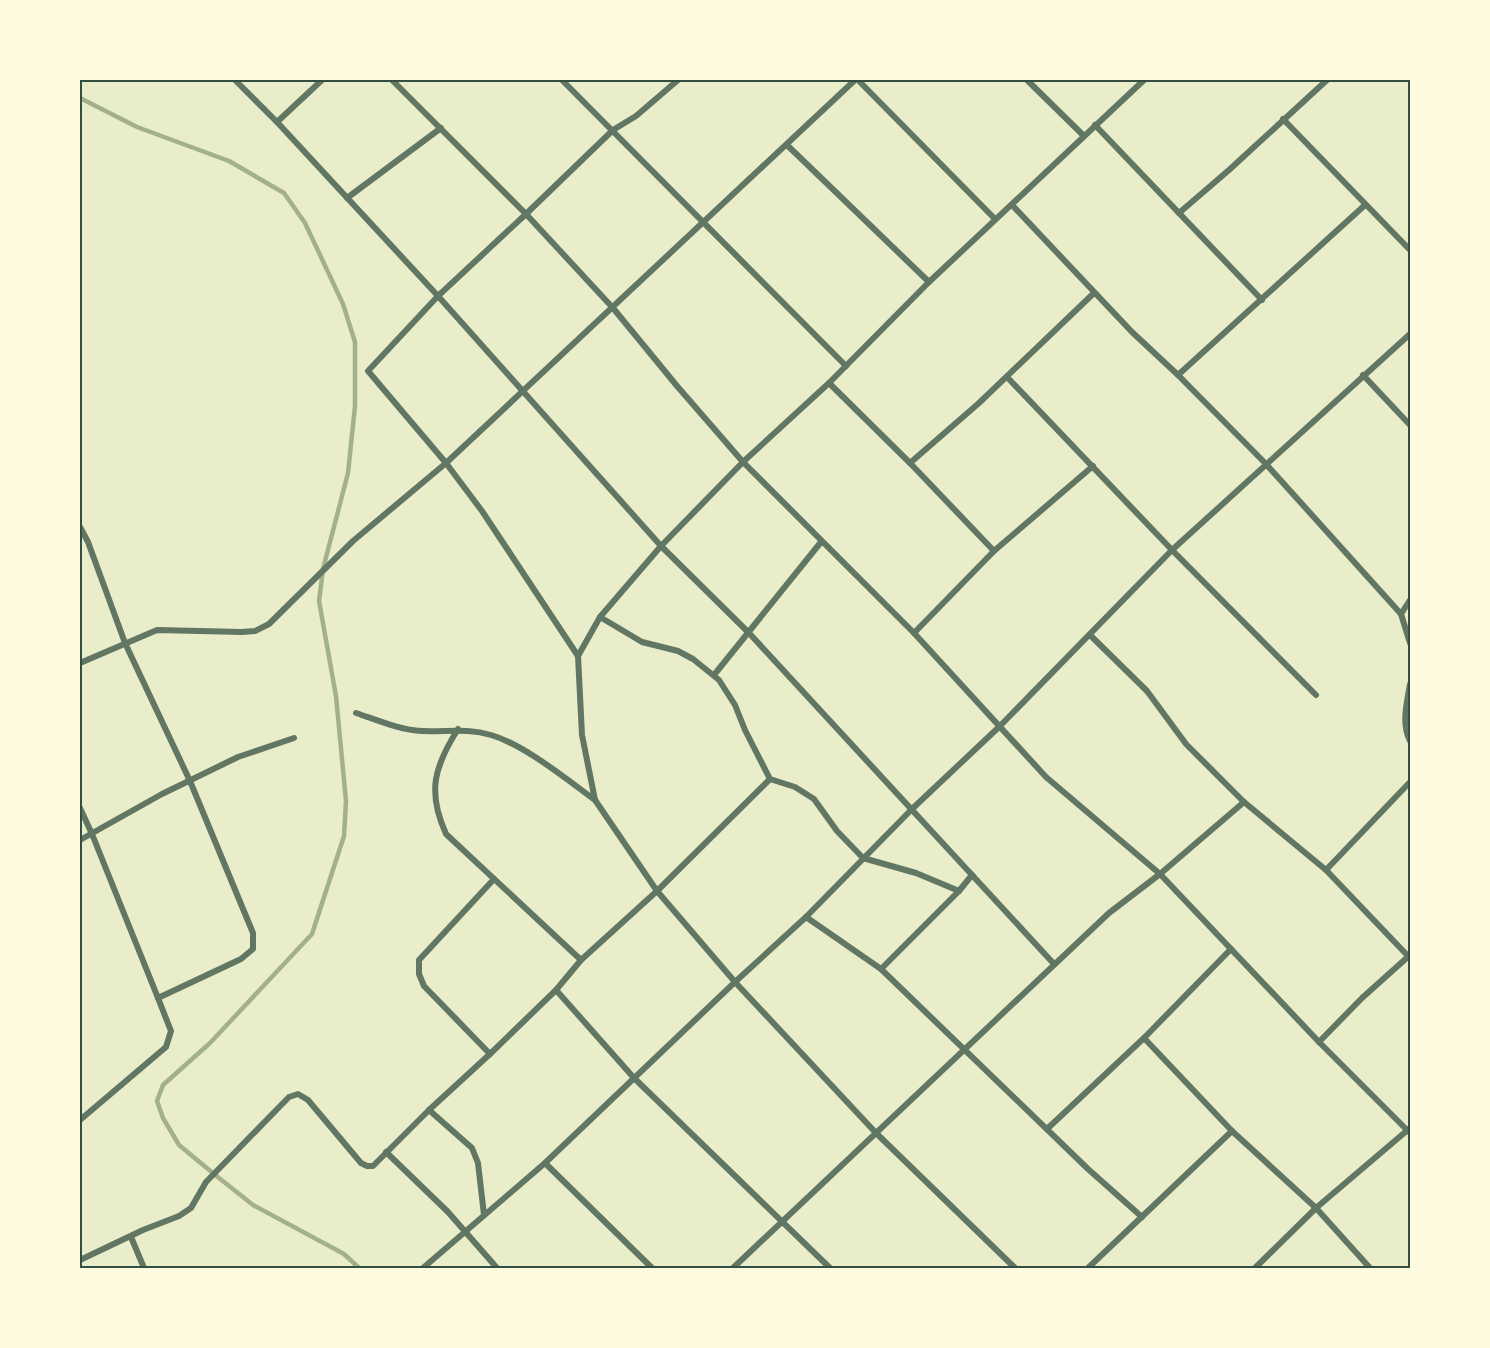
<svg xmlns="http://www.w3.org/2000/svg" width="1490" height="1348" font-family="'Fira Sans Condensed',sans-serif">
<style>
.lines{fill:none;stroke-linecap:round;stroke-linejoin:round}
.stream{stroke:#a3b18a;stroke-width:4.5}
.minor{stroke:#617663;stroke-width:6}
.neatline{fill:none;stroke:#344e41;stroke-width:2}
</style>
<rect width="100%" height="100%" fill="#e9edc9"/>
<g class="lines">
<path class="stream" d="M80 98 137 127 229 161 284 193 305 223 343 304 355 342V406L348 473 323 569 319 601 336 696 346 801 344 836 312 934 210 1043 163 1085 157 1101 163 1118 179 1145 214 1174 253 1205 344 1254 359 1268"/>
<g class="minor">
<path d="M235 80 277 122 438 296 661 546 749 633 1054 964"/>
<path d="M392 80 526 214 613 308 677 386 743 462 914 633 1046 777 1160 874 1319 1042 1410 1133"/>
<path d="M562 80 846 366"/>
<path d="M678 80 636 116 613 130 526 214 438 296 368 371 446 463 482 511 578 656 582 735 595 800 657 891 735 982 876 1133 1015 1268"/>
<path d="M858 80 995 219"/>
<path d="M1027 80 1084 136"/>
<path d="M1283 119 1410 250"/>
<path d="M277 122 322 80"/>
<path d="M1095 125 1262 300"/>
<path d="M787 145 929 282"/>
<path d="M347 198 441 128"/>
<path d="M1012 205 1132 332 1178 375 1266 464 1401 614 1410 643"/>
<path d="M1179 213 1229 170 1327 80"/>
<path d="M1178 375 1365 205"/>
<path d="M1363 375 1410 425"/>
<path d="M1007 377 1172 550 1316 695"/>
<path d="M829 383 910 463 994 551"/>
<path d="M910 463 979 403 1094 293"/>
<path d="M80 527 88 542 125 643 190 781 253 933V949L241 959 158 998 92 834 80 808"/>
<path d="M1401 614 1410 600"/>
<path d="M600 617 642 642 678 651 693 659 719 680 735 705 745 730 770 779 795 787 814 799 837 831 863 858 916 873 959 891"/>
<path d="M914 633 994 551 1093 466"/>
<path d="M1090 635 1147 691 1186 744 1244 802 1326 870 1408 956"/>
<path d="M578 656 600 617 661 546 743 462 829 383 929 282 1144 80"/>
<path d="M80 663 157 630 242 632 255 631 269 624 353 541 446 463 855 80"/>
<path d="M714 675 821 542"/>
<path d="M1410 684C1407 703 1401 723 1410 741"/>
<path d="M356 713C377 720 400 730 422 731 446 732 468 728 491 735 525 745 566 779 595 800"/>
<path d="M458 729C434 767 427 792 446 834L581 960"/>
<path d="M80 840 162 794 238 757 294 738"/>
<path d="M1326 870 1410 782"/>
<path d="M806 917 881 969 1088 1169 1142 1217"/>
<path d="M881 969 959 891 972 875"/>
<path d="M556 990 634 1078 830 1268"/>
<path d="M1144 1038 1232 1131 1316 1208 1370 1268"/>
<path d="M1319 1042 1362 998 1410 955"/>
<path d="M490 1054 424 986 419 974V960L494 879"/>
<path d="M429 1110 472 1148 478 1163 484 1215"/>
<path d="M80 1120 166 1047 171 1031 158 998"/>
<path d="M1047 1129 1144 1038 1231 949"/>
<path d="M386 1152 448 1212 497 1268"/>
<path d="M545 1163 652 1268"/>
<path d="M131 1237 144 1268"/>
<path d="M80 1260 143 1230 179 1216 191 1208 206 1182 289 1097 298 1094 308 1100 361 1163 367 1166H373L429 1110 490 1054 556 990 581 960 657 891 770 779"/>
<path d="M423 1268 545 1163 735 982 806 917 912 809 1000 726 1172 550 1410 334"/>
<path d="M733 1268 1109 913 1160 874 1244 802"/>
<path d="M1088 1268 1232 1131"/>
<path d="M1255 1268 1316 1208 1410 1128"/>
</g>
</g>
<rect width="1490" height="1348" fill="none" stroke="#fefae0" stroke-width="162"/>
<rect x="81" y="81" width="1328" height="1186" class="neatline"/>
</svg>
